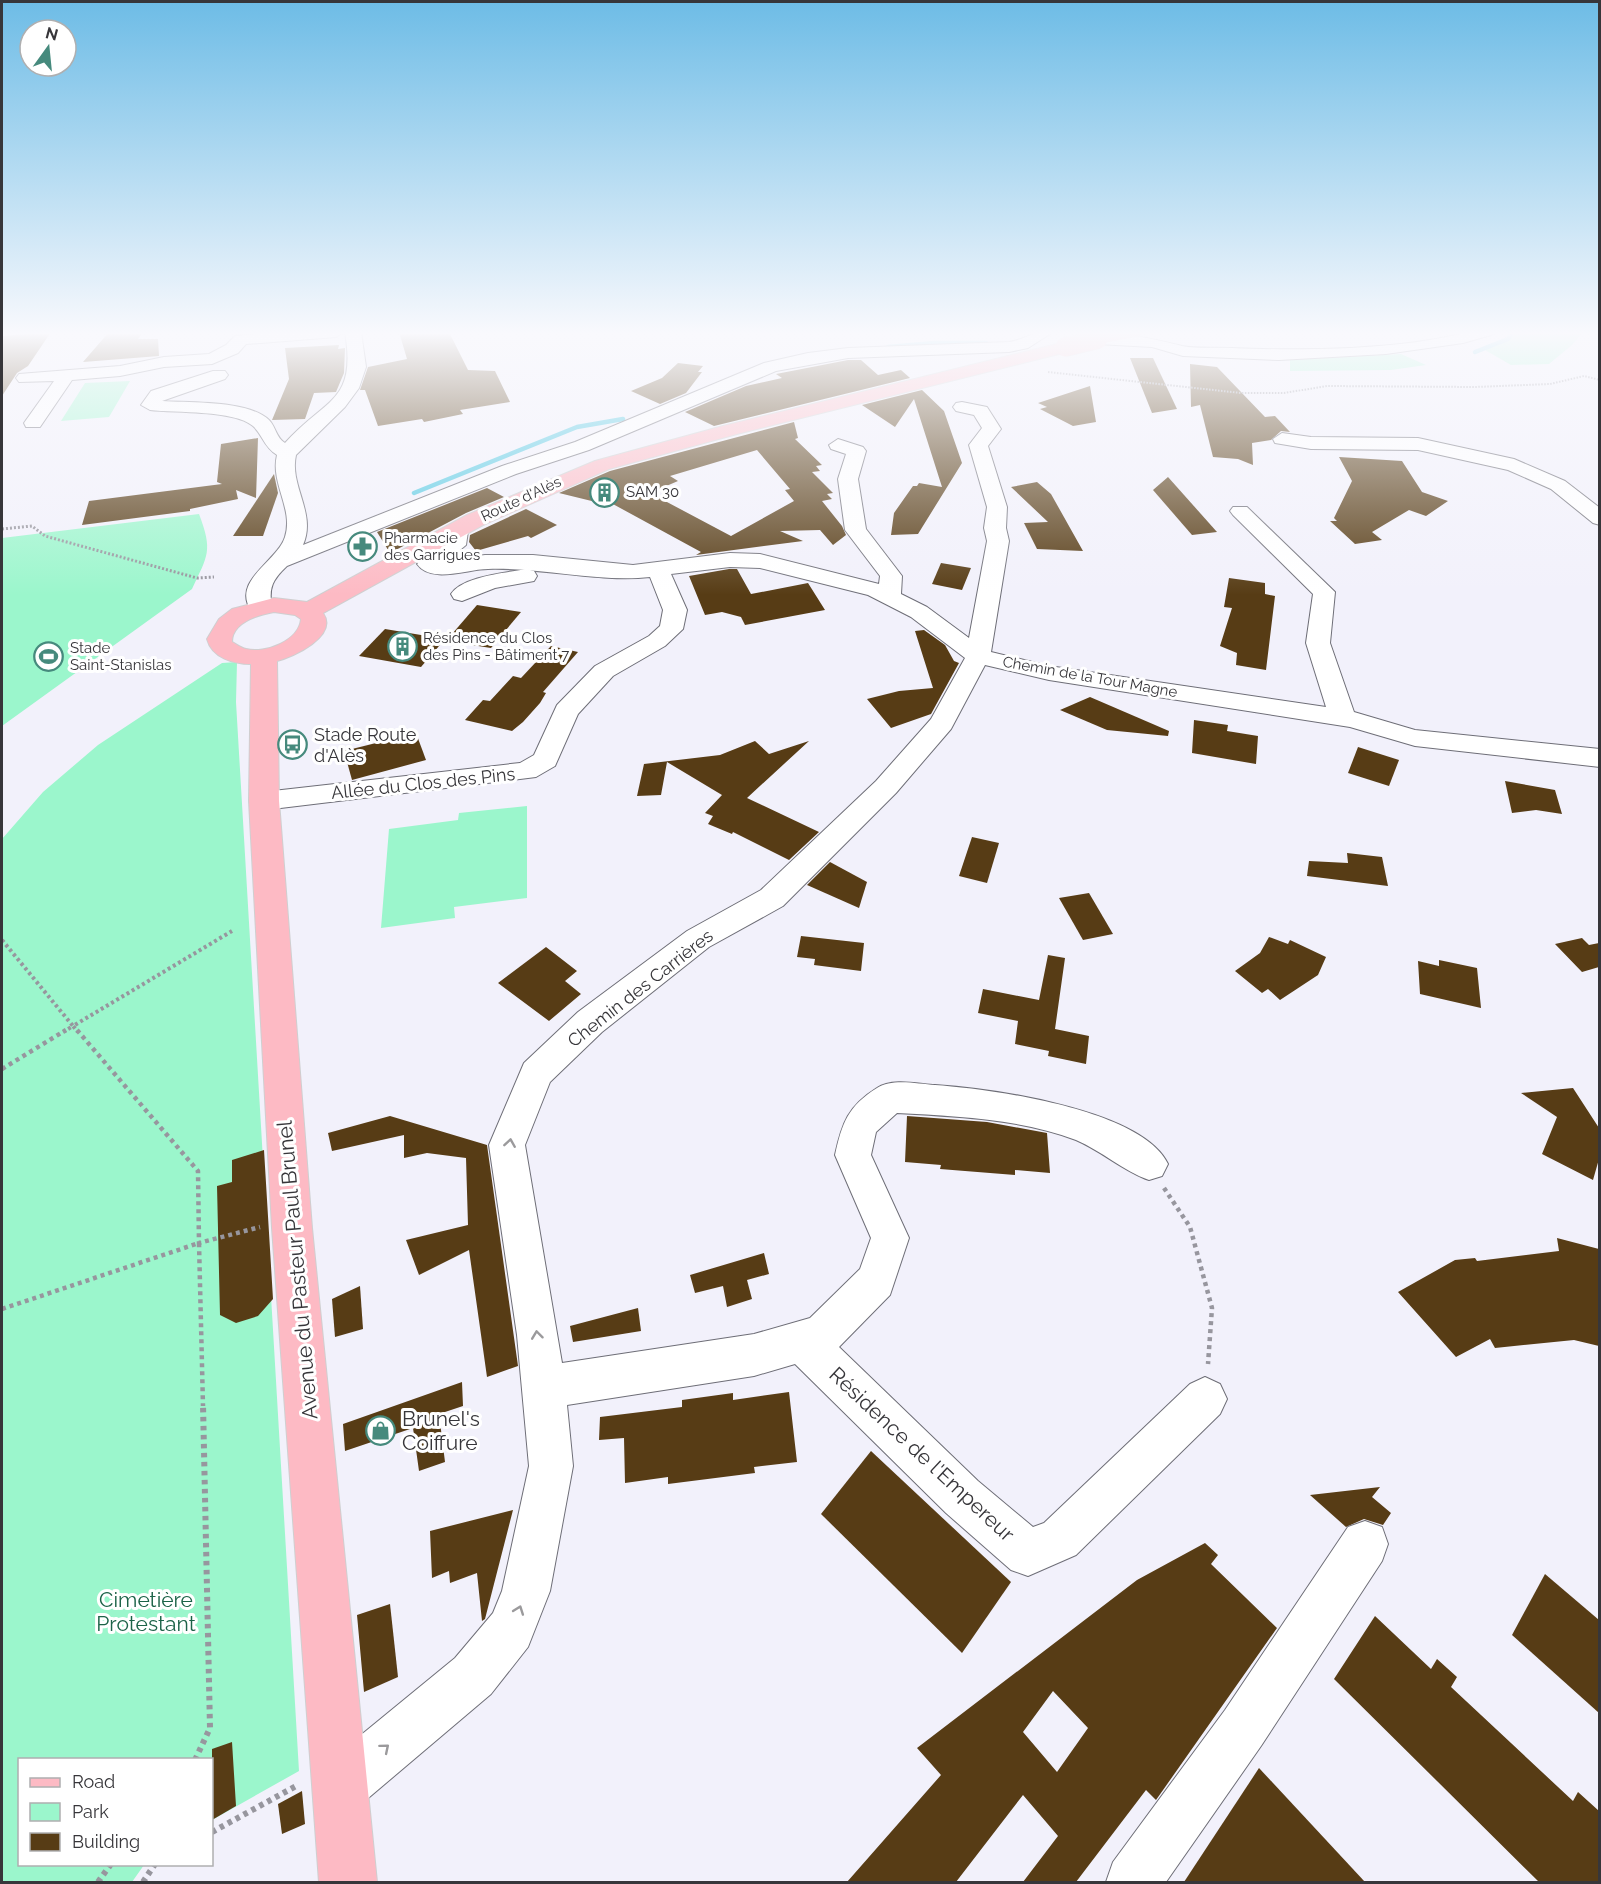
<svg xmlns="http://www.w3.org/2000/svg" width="1601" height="1884" font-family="Raleway,sans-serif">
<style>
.green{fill:#9bf6cc}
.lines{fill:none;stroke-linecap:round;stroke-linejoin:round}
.stream{stroke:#55c9e2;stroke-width:4.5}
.building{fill:#573c15;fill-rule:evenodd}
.minor-casing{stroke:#6e6e77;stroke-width:2}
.major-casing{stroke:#cfcfd0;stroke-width:2}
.path-far4{stroke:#97969e;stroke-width:2;stroke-dasharray:1.5 1.5;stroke-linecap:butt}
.path-far3{stroke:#97969e;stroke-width:3;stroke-dasharray:2 2;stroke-linecap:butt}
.path-far2{stroke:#97969e;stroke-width:4;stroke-dasharray:3 3;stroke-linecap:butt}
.path-far1{stroke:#97969e;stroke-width:4.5;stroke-dasharray:4 4;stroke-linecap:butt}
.path{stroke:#97969e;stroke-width:6;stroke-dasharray:4.5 4.5;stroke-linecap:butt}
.minor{fill:#fff;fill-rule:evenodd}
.major{fill:#fdbac4;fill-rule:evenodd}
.major-bridge-casing{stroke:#cfcfd0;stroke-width:20;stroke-linecap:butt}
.major-bridge{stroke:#fdbac4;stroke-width:19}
.oneway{stroke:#9b9a9c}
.labels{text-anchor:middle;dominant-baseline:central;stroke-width:6;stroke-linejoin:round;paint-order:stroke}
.far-poi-label{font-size:15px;fill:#37363a;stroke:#fff;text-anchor:start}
.far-street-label{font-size:15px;fill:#37363a;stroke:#fff}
.poi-label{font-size:18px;fill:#37363a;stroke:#fff;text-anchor:start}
.street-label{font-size:18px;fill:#37363a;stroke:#fff}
.near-street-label{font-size:21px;fill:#37363a;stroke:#fff}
.near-poi-label{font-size:21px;fill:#37363a;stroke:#fff;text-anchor:start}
.near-park-label{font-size:21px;fill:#1c6348;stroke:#fff}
</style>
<rect width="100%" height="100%" fill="#f2f1fb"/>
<g class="green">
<path d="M1514 332H1583L1572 345 1549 364 1511 365 1485 350Z"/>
<path d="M1401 354 1426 365 1391 370 1290 371V360Z"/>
<path d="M130 381 109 417 61 421 85 383Z"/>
<path d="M199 514C213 551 208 555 192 589L2 726V538Z"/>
<path d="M237 662 236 702 299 1771 212 1820V1760H20V1864L144 1865 132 1882H2V839L43 792 98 745 222 663Z"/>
<path d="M527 806V898L454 907 455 918 381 928 389 829 458 820 459 813Z"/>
</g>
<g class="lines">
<g class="stream">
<path d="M888 347 934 343H986"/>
<path d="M1475 352 1508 339 1512 332"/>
<path d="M414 493 577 427 623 419"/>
</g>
</g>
<g class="building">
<path d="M51 332 28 366 17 373 2 396V336Z"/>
<path d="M109 332H143L138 339H158L159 356 83 362Z"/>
<path d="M399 332H449L468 370 495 371 510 402 460 410 463 414 424 422 422 419 378 426 365 390H360L368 367 407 359Z"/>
<path d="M339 345 338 349 345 348 344 373 336 392 314 393 305 419 272 420 289 379 285 348Z"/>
<path d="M1130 358H1153L1177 409 1152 413Z"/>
<path d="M848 360H861L878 375 901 370 910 378 714 426 685 412 746 386 782 378 776 374Z"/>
<path d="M678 363 703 366 698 372H702L686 393 660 404 631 391 662 378Z"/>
<path d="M1190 364 1217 367 1265 417 1275 416 1290 432 1281 431 1271 440 1252 443 1253 465 1238 459 1213 457 1200 405 1191 407Z"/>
<path d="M1090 386 1096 422 1073 426 1040 409 1047 407 1038 403Z"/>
<path d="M922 390 944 411 962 463 918 534 891 535 894 513 913 486H917L919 483 942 487 914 399 895 427 862 405Z"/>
<path d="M794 422 798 438 795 439 822 465 816 466 820 471 812 472 833 493 827 494 832 499 822 501 842 526 846 535 833 545 820 530 780 531 803 541 696 555 701 552 611 503 608 505 559 493 610 471ZM757 450 790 489 785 490 794 501 731 536 650 493 678 481 670 476Z"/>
<path d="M258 438 256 498 236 490 238 499 190 509V511L82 525 89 501 222 484 217 482 221 444Z"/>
<path d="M1339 457 1402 461 1422 492 1448 501 1426 516 1409 510 1372 532 1382 540 1355 544 1330 521H1337L1334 518 1352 481Z"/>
<path d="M274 474 278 493 263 536H233Z"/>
<path d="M1168 477 1217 532 1192 535 1153 490Z"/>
<path d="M1037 482 1051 494 1083 551 1037 549 1024 523 1048 522 1011 487Z"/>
<path d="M487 488 504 497 466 513 390 553 377 532Z"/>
<path d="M526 509 557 525 531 538 528 536 476 551 469 542 470 535Z"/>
<path d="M941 563 971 568 962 590 932 584Z"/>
<path d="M729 569H737L751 594 808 583 825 610 745 625 741 617 722 612 705 615 689 576Z"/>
<path d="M1229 578 1265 583V594L1275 596 1266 670 1236 665 1237 653 1220 646 1232 608 1224 607Z"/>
<path d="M477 605 521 612 491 648 446 641Z"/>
<path d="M385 629 445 639 421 667 359 656Z"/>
<path d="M924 630 945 645 954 661 959 663 931 714 891 728 867 699 899 691 933 688 915 631Z"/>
<path d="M551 646 578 652 543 692 546 693 540 703 523 722 512 731 465 720 483 700 490 701 513 676 521 678Z"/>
<path d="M1090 697 1169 731 1168 736 1107 730 1060 710Z"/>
<path d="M1194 720 1228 725 1227 731 1258 736 1256 764 1192 753Z"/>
<path d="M416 733 426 760 352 780 344 751Z"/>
<path d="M755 741 769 754 809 741 747 798 819 832 789 860 733 832 732 834 708 824 713 816 705 813 722 795 667 762 661 795 637 796 644 764 720 755Z"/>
<path d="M1358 747 1399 760 1389 786 1348 773Z"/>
<path d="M1505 781 1555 790 1562 814 1536 810 1512 813Z"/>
<path d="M972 837 999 843 987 883 959 876Z"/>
<path d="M1347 853 1382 857 1388 886 1307 876 1309 861 1348 863Z"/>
<path d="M830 862 867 882 859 908 807 885Z"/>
<path d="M1089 893 1113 934 1083 940 1059 898Z"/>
<path d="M801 936 864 943 861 971 814 965 815 959 797 957Z"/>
<path d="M1269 937 1288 944 1290 940 1326 957 1318 975 1280 1000 1268 989 1262 993 1235 971 1260 953Z"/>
<path d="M1582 938 1589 945 1599 943V967L1582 972 1555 944Z"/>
<path d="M546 947 577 971 565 981 581 994 549 1021 498 983Z"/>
<path d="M1048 955 1065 958 1055 1029 1089 1036 1086 1064 1048 1056 1049 1051 1015 1044 1018 1021 978 1013 983 989 1039 1000Z"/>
<path d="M1439 960 1477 968 1481 1008 1420 994 1418 961 1439 966Z"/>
<path d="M1573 1088 1599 1128V1159L1593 1180 1542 1154 1557 1117 1521 1093Z"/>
<path d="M390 1116 487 1145 518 1366 487 1377 469 1250 419 1275 406 1240 468 1225 466 1158 427 1153 404 1158V1135L332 1151 328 1133Z"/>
<path d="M907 1116 987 1122 1047 1133 1050 1173 1015 1170V1175L940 1169 941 1165 905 1162Z"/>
<path d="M264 1150 273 1299 258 1316 236 1323 220 1315 217 1186 232 1182V1160Z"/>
<path d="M1557 1238 1599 1249V1346L1574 1340 1495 1348 1490 1339 1456 1357 1398 1292 1455 1260 1475 1258 1477 1261 1559 1251Z"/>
<path d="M764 1253 769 1274 747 1280 752 1299 727 1307 723 1286 695 1293 690 1275Z"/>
<path d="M360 1286 363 1329 335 1337 332 1299Z"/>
<path d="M638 1308 641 1331 573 1342 570 1326Z"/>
<path d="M462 1382 463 1406 439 1414 445 1462 419 1471 413 1428 345 1451 343 1424Z"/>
<path d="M789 1392 797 1462 754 1467 755 1473 668 1484V1477L625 1483 624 1438 599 1440 600 1417 682 1407V1400L733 1393V1400Z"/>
<path d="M871 1451 1011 1582 962 1653 821 1514Z"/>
<path d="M1380 1487 1372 1497 1391 1513 1383 1525 1364 1519 1346 1527 1310 1495Z"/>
<path d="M513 1510 485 1619 482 1621 477 1573 450 1583 449 1571 432 1578 430 1531Z"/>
<path d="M1205 1543 1218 1555 1211 1564 1277 1628 1156 1800 1146 1790 1076 1882H1023L1058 1836 1023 1795 956 1882H847L941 1775 917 1748 1137 1580ZM1053 1691 1088 1728 1057 1772 1023 1732Z"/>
<path d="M1545 1574 1599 1620V1713L1512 1635Z"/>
<path d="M390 1604 398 1677 364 1692 357 1615Z"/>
<path d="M1375 1616 1431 1669 1437 1659 1457 1677 1451 1687 1573 1801 1578 1792 1599 1811V1882H1539L1334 1679Z"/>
<path d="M232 1742 236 1806 212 1820V1749Z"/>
<path d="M1259 1768 1365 1882H1184Z"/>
<path d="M302 1791 305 1824 282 1834 278 1804Z"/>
</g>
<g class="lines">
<defs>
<g id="minor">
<path d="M276 332H344L336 337 246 344 238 353 212 364 164 367 120 376 72 380 40 427H26L24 423 54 381 19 382 16 378 19 374 120 366 164 357 209 354 226 345 235 336Z"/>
<path d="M345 332H361L366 367 359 388 345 407 296 455C289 486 317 513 303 545L502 466 575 442 764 363 808 353 848 348 1009 342C1028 339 1032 330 1053 332L1028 348 1009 352 848 358 776 371 589 450 516 474 287 566C273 579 268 588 272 607L268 612H252C230 581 277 562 285 537 294 509 270 483 277 455 263 446 263 435 253 426 234 410 176 413 150 410L141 405 151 391 213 371H225L228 375 225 379 162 401C190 403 248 400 269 420 276 427 276 438 285 443 325 398 357 403 345 332Z"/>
<path d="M1468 332H1493L1491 335 1463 343 1386 354 1279 360 1183 356 1152 347 1098 344 1090 339C1101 325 1166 342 1182 346 1198 349 1216 347 1232 348 1302 351 1401 350 1468 332Z"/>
<path d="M962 402 987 407 1001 429 988 446 1007 507 1006 528 1009 541 991 652 1049 666 1326 707 1306 643 1313 594 1233 515 1230 511 1233 507H1247L1335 592 1330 643 1354 712 1415 730 1600 749V767L1415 746 1350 727 1049 680 985 665 951 729 896 793 783 906 709 947 602 1032 550 1082 525 1145 562 1363 754 1334 810 1318 860 1269 871 1238 835 1155C842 1123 848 1106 877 1088 892 1078 918 1084 935 1085 991 1089 1142 1109 1168 1164L1162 1176 1149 1180C1123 1171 1102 1151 1076 1140 1021 1119 955 1116 897 1113L876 1132 871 1155 909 1238 890 1295 839 1347 978 1481 1033 1527 1044 1523 1190 1384 1205 1377 1220 1384 1227 1399 1220 1414 1076 1555 1028 1576 1011 1570 946 1513 795 1364 754 1376 567 1405 573 1466 550 1591 528 1647 491 1694 360 1805 341 1812 322 1805 315 1786 322 1767 455 1658 493 1613 502 1591 529 1466 517 1335 489 1145 524 1063 578 1012 687 931 761 890 876 781 931 719 965 658 911 617 868 595 760 568 730 567 671 574 687 610 683 629 665 646 613 676 578 714 555 766 536 777 264 810 254 808 250 801 254 794 264 792 520 763 534 755 557 705 595 666 649 636 660 626 663 610 650 577C601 583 540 567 488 569 468 569 431 584 417 564L445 542 450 527H464L468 531 466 545 448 560 485 555H533L633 565 730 553 760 554 879 584 880 576 845 530 838 479 846 454 831 449 829 445 838 439 863 447 866 451 858 479 866 529 902 576 901 594 927 607 969 638 987 541 984 528 987 507 969 445 982 428 974 415 956 411 953 407 956 403Z"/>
<path d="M1282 433 1311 437 1418 438 1514 459 1565 481 1600 508V525L1593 523 1551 489 1508 470 1418 450 1311 449 1275 443 1273 439Z"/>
<path d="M526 569 534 571 537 576 534 581 495 588 462 601 454 599 451 594C463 576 506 573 526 569Z"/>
<path d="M1365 1521 1382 1527 1388 1544 1382 1561 1261 1746 1166 1882H1106L1113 1862 1225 1710 1348 1527Z"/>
</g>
<g id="major">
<path d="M1110 332H1142L1140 336 1098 344 1089 339 1092 335Z"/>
<path d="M1065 342 1071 343 1074 347 1071 351 737 434 609 469 483 525 323 613C339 636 293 657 277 661L279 801 312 1228 377 1882H319L272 1228 249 801 251 664C234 664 212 658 207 639L219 619 232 609 274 598 307 602 467 515 595 461 723 426ZM274 612 295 615 301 619C299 641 265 654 246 649 241 648 236 644 232 642 232 622 258 615 274 612Z"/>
</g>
</defs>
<use href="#minor" class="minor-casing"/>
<use href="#major" class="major-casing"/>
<path class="path-far4" d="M1048 372 1241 393H1284L1327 386 1475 387 1550 384 1584 376 1600 380"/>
<path class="path-far3" d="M2 529 32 526 45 536 197 578 214 577"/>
<g class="path-far2">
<path d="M2 940 73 1026 232 931"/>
<path d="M63 1032 73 1026 78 1032"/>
</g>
<g class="path-far1">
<path d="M77 1030 198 1171 199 1243 260 1227"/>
<path d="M2 1069 66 1030"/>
<path d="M1164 1188 1190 1227 1212 1308 1208 1364"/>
<path d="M2 1309 199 1243 203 1406"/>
</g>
<g class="path">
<path d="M195 1760 210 1728 203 1404"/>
<path d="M212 1832 298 1785"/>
<path d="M98 1882 111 1864"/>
<path d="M143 1882 155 1864"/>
</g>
<use href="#minor" class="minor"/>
<use href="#major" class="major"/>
<defs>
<path id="major-bridge" d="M1065 347 1098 339"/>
</defs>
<use href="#major-bridge" class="major-bridge-casing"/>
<use href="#major-bridge" class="major-bridge"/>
</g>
<defs><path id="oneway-chevron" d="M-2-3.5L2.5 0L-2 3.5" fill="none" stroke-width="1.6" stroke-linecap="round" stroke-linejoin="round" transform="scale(1.5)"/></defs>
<g class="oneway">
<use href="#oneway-chevron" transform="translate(510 1143) rotate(-81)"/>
<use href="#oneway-chevron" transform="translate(537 1335) rotate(-97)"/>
<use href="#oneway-chevron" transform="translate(519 1610) rotate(-70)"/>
<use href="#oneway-chevron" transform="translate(385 1748) rotate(-40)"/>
</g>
<linearGradient id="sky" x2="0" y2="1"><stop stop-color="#6dbce6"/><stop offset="0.56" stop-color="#f9f9fd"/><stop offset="1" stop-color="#f9f9fd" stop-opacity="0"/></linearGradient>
<rect width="1601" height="595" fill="url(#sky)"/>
<defs>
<symbol id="building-ring" viewBox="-11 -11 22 22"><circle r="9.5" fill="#fff" stroke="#468a7d" stroke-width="1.5"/><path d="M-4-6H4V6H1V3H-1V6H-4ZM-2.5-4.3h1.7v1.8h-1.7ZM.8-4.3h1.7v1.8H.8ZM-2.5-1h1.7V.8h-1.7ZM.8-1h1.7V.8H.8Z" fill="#468a7d"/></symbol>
<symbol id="pharmacy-ring" viewBox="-11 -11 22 22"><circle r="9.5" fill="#fff" stroke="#468a7d" stroke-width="1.5"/><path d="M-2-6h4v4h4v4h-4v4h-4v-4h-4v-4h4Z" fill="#468a7d"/></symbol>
<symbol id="stadium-ring" viewBox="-11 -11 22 22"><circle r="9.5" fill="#fff" stroke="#468a7d" stroke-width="1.5"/><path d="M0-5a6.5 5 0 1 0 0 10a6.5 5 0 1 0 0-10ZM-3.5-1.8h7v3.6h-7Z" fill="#468a7d"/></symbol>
<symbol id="bus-ring" viewBox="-11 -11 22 22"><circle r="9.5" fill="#fff" stroke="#468a7d" stroke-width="1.5"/><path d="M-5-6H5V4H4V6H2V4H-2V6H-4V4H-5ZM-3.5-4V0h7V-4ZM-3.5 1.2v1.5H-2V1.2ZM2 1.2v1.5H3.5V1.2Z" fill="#468a7d"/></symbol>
<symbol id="shop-ring" viewBox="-11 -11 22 22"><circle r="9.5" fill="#fff" stroke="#468a7d" stroke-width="1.5"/><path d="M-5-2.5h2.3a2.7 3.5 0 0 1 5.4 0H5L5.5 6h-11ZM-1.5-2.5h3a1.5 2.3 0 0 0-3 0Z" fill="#468a7d"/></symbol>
</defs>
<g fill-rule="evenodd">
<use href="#building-ring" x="588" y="476" width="33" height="33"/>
<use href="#pharmacy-ring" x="346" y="530" width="33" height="33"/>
<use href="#building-ring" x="386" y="630" width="33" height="33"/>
<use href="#stadium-ring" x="32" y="640" width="33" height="33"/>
<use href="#bus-ring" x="276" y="728" width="33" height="33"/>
<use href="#shop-ring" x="364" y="1414" width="33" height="33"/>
</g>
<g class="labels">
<g class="far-poi-label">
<text x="626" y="492">SAM 30</text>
<text x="384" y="538">Pharmacie<tspan x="384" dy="17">des Garrigues</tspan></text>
<text x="423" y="638">Résidence du Clos<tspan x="423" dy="17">des Pins - Bâtiment 7</tspan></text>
<text x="70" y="648">Stade<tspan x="70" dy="17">Saint-Stanislas</tspan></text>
</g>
<g class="far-street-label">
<text transform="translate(521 499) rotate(-25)">Route d'Alès</text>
<text transform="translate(1090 677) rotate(10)">Chemin de la Tour Magne</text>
</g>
<g class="poi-label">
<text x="314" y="734">Stade Route<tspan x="314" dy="21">d'Alès</tspan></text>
</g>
<g class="street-label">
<text transform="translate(423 783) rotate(-6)">Allée du Clos des Pins</text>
<text transform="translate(640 988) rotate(-38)">Chemin des Carrières</text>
</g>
<g class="near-street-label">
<text transform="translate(297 1270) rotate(-95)">Avenue du Pasteur Paul Brunel</text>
<text transform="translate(922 1454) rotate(43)">Résidence de l'Empereur</text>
</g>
<g class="near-poi-label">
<text x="402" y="1418">Brunel's<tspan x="402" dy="24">Coiffure</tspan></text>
</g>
<g class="near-park-label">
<text x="146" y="1599">Cimetière<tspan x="146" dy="24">Protestant</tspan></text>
</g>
</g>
<rect width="1601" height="1884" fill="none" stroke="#37363a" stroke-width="6"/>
<rect x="18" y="1758" width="195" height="108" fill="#ffffff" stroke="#afafb0" stroke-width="1.5"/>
<rect x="30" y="1778" width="30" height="9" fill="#fdbac4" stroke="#afafb0" stroke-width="1.5"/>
<text x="72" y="1788" font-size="18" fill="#37363a">Road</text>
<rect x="30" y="1803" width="30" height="18" fill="#9bf6cc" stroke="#afafb0" stroke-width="1.5"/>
<text x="72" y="1818" font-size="18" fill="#37363a">Park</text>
<rect x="30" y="1833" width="30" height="18" fill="#573c15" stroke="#afafb0" stroke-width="1.5"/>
<text x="72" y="1848" font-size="18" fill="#37363a">Building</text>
<g transform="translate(48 48) rotate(15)"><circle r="28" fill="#ffffff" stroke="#afafb0" stroke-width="1.5"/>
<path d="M0-4.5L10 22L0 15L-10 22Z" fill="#468a7d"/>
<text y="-9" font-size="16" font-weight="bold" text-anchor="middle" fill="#37363a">N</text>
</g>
</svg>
